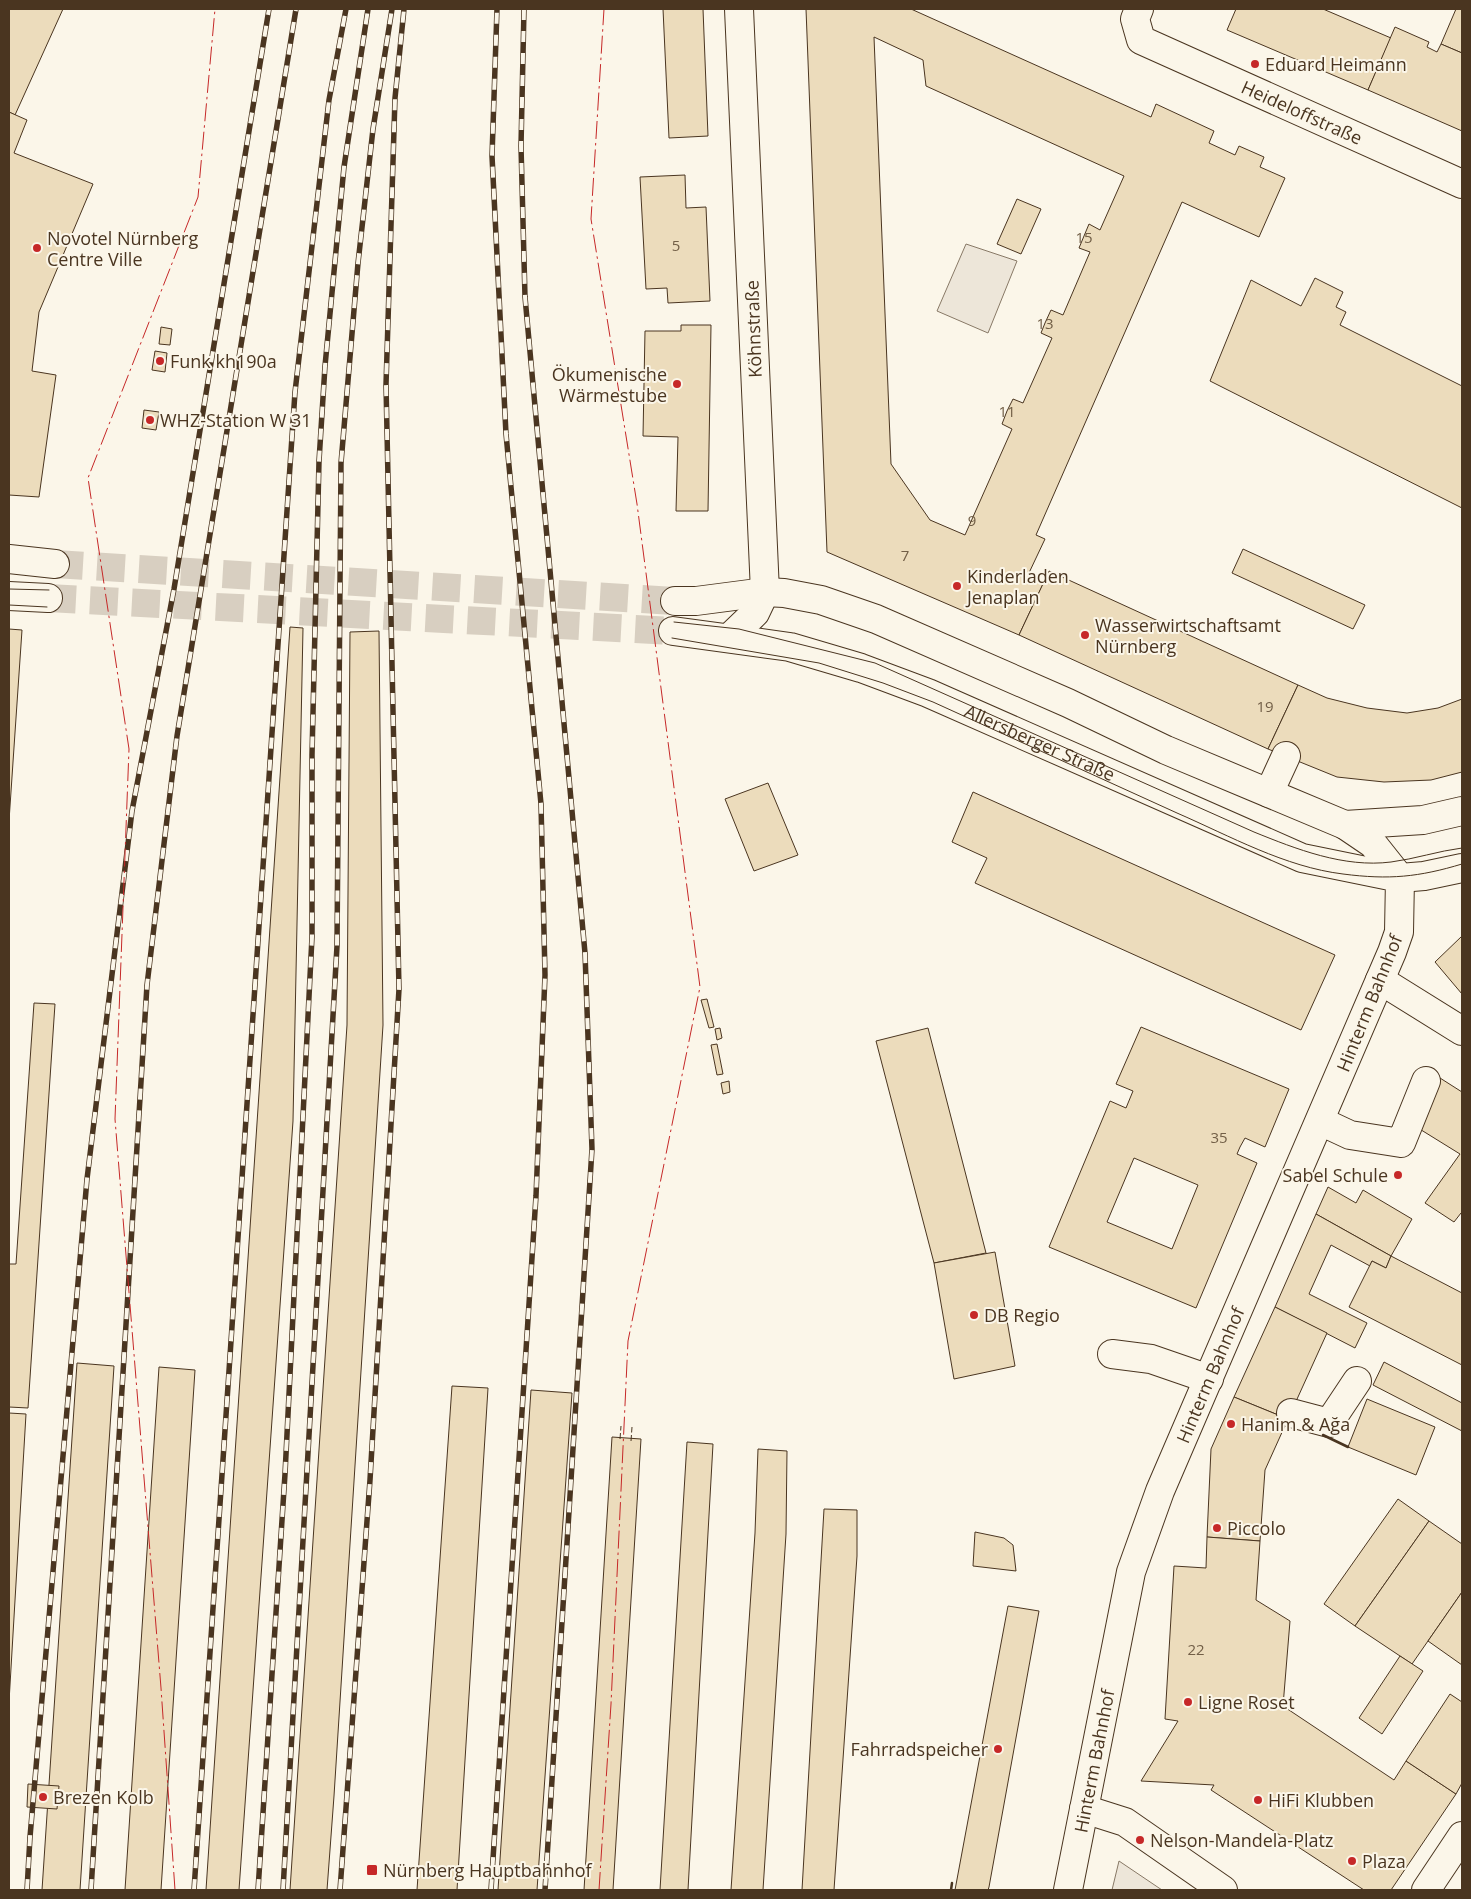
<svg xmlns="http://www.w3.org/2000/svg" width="1471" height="1899" font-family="'Open Sans',sans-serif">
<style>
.green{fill:#ede6d9;stroke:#887966}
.building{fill:#ecdcbc;stroke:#4a3520;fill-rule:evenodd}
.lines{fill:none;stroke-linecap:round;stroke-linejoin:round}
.minor-tunnel{stroke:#d8cfc1;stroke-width:28;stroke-dasharray:28 14;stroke-linecap:butt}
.major-tunnel{stroke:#d8cfc1;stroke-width:28;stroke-dasharray:28 14;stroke-linecap:butt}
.minor-casing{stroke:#4a3520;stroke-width:30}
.major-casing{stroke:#4a3520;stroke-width:30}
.minor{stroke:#fbf6e9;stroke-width:28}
.major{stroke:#fbf6e9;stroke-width:28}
.tram{stroke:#4a3520;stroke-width:1}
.rail-casing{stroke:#4a3520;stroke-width:5.5}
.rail{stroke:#fbf6e9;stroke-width:4;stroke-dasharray:11;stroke-linecap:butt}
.fence{stroke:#4a3520;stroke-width:1;stroke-dasharray:6 2.5;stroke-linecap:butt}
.wall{stroke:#4a3520;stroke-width:2.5}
.power{stroke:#c62828;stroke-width:1;stroke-dasharray:18 4 2.5 4;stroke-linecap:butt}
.poi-dot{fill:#c62828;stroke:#fbf6e9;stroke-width:2}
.labels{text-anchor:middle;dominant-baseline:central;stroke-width:4;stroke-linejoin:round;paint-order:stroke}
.number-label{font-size:15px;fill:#725f47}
.poi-label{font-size:18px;fill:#4a3520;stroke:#fbf6e9;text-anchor:start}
.street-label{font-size:18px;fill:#4a3520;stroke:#fbf6e9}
</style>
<rect width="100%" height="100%" fill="#fbf6e9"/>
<g class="green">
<path d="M966 244 1017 261 988 333 937 311Z"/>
<path d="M1119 1861 1162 1890H1112Z"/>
</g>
<g class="building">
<path d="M9 9H63L15 115 9 112Z"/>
<path d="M663 9H703L708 136 669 138Z"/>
<path d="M806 9H911L1151 117 1156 104 1214 131 1209 143 1235 155 1239 146 1264 157 1260 167 1285 178 1259 237 1182 202 1036 535 1045 539 1028 575 1044 582 1019 635 827 552ZM874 37 923 60 926 86 1124 176 1100 230 1089 224 1079 248 1090 252 1063 315 1051 310 1045 323 1041 333 1052 338 1023 403 1013 399 1007 411 1002 424 1012 429 965 535 930 520 891 464Z"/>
<path d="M1236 9H1323L1391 38 1368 90 1227 30Z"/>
<path d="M1456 9H1462V53L1441 44Z"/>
<path d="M1395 27 1429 42 1427 47 1437 52 1441 44 1462 53V131L1368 90Z"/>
<path d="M9 112 27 120 14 153 93 184 39 312 32 371 56 375 39 497 9 495Z"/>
<path d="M685 175 686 208 706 207 710 301 668 303 667 288 646 289 640 177Z"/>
<path d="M1017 199 1041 209 1021 254 997 244Z"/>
<path d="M1315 278 1343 292 1336 307 1346 312 1340 325 1462 386V508L1210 381 1251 280 1301 306Z"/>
<path d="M681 325H711L708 511H676L678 437 643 436 645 331H681Z"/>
<path d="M161 327 172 329 170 345 159 344Z"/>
<path d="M155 351 167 353 165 372 152 370Z"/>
<path d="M144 410 159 412 156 430 142 428Z"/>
<path d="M1243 549 1365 605 1353 629 1232 573Z"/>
<path d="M1049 571 1298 685 1268 749 1019 635Z"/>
<path d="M290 627 303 628 293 1121 239 1890H206Z"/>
<path d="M9 629 22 630 9 821Z"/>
<path d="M379 631 383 1025 334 1796 327 1890H290L347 1025 350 632Z"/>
<path d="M1298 685 1327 698 1367 708 1407 713 1438 708 1462 699V772L1431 780 1384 782 1337 777 1268 749Z"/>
<path d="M768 783 798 855 754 871 725 799Z"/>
<path d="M973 792 1335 955 1301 1030 975 883 987 858 952 842Z"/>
<path d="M1462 936V994L1435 962Z"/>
<path d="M707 999 714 1027 709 1028 701 1000Z"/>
<path d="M34 1003 55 1004 28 1408 9 1407V1264H16Z"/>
<path d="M1141 1027 1289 1089 1265 1147 1245 1138 1240 1147 1237 1154 1257 1163 1196 1308 1049 1247 1110 1101 1126 1108 1133 1091 1116 1084ZM1134 1158 1198 1185 1172 1249 1107 1222Z"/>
<path d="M720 1028 722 1038 717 1040 715 1029Z"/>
<path d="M928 1028 986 1253 934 1263 876 1041Z"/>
<path d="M717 1044 723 1074 717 1075 711 1045Z"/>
<path d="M1440 1078 1462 1092V1214L1461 1213 1454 1222 1425 1203 1460 1154 1418 1128Z"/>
<path d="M729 1081 730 1092 723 1094 721 1083Z"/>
<path d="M1328 1187 1356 1203 1363 1190 1412 1219 1391 1256 1316 1214Z"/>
<path d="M1316 1214 1391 1256 1386 1268 1372 1261 1370 1266 1331 1245 1309 1294 1367 1323 1355 1348 1275 1307Z"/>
<path d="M995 1252 1015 1366 954 1379 934 1263Z"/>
<path d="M1391 1256 1462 1293V1365L1349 1307 1372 1261 1386 1268Z"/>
<path d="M1275 1307 1327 1333 1288 1419 1234 1397Z"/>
<path d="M1384 1362 1462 1403V1431L1373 1385Z"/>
<path d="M77 1363 114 1366 80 1890H42Z"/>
<path d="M159 1367 195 1370 161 1890H125Z"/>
<path d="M452 1386 488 1388 457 1890H417Z"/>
<path d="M531 1390 572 1393 537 1890H498Z"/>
<path d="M1234 1397 1288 1419 1265 1470 1260 1541 1207 1537 1211 1449Z"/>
<path d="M1367 1399 1435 1427 1416 1475 1348 1447Z"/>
<path d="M9 1413 26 1414 9 1702Z"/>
<path d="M612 1437 641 1439 613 1890H584Z"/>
<path d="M687 1442 713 1444 688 1890H660Z"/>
<path d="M758 1449 787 1451 786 1534 763 1890H731L755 1533Z"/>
<path d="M1398 1499 1429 1521 1355 1626 1324 1604Z"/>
<path d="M824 1509 857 1510V1556L834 1890H802Z"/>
<path d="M1429 1521 1462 1544V1592L1412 1664 1355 1626Z"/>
<path d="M975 1532 1004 1538 1013 1545 1016 1571 973 1566Z"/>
<path d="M1207 1537 1260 1541 1256 1600 1290 1621 1283 1706 1394 1780 1406 1761 1456 1794 1391 1890H1364L1211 1790 1214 1785 1141 1781 1178 1721 1165 1719 1174 1566 1206 1568Z"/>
<path d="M1462 1592V1665L1428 1641Z"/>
<path d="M1008 1606 1039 1611 989 1887 988 1890H955Z"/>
<path d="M1400 1656 1423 1671 1382 1734 1359 1718Z"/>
<path d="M1450 1694 1462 1702V1783L1456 1794 1406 1761Z"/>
<path d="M28 1784 59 1786 57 1809 27 1807Z"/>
</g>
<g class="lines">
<path class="minor-tunnel" d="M48 598 673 631"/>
<path class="major-tunnel" d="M55 564 675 601"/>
<defs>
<g id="minor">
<path id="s1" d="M1139 9 1135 19 1141 40 1462 184"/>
<path d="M9 596 48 598"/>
<path id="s2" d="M673 631 790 647 861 668 928 693 1302 858 1400 878 1399 932 1392 952 1160 1491 1131 1572 1068 1890"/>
<path d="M730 637 755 613 765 592 739 9"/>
<path d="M1269 793 1286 756"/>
<path d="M1380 980 1462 1031"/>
<path d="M1320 1121 1350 1135 1401 1143 1426 1081"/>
<path d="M1112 1354 1151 1359 1209 1379"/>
<path d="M1291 1413 1329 1423 1357 1381"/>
<path d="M1084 1809 1125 1822 1223 1890"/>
<path d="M1426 1890 1462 1836"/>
</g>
<g id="major">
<path d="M9 559 55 564"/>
<path d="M675 601H696L765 592 784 593 821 600 876 619 1068 703 1166 750 1345 825 1373 844 1400 878 1424 876 1462 868"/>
<path d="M1345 825 1423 820 1462 811"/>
</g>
</defs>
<use href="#minor" class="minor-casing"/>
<use href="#major" class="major-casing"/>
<use href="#minor" class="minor"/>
<use href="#major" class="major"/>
<g class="tram">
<path d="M9 589 49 590"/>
<path d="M9 605 47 607"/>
<path d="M674 622 739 629 875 663 1254 832C1296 849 1344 868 1391 862 1415 859 1438 851 1462 848"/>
<path d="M672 638 819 663 883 683 933 702C1014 739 1096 776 1177 813 1230 836 1285 867 1343 874 1389 880 1419 877 1462 864"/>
</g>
<defs>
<g id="rail">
<path d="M524 9 521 146 525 297 585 953 592 1149 545 1890"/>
<path d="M27 1890 30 1837 87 1179 132 811 174 589 269 9"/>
<path d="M91 1890 147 985 177 736 296 9"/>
<path d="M194 1890 295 392 329 100 346 9"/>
<path d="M258 1890 285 1474 312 937V755L319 461 325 366 344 167 368 9"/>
<path d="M283 1890 337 946 341 463 358 263 373 129 392 9"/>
<path d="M340 1890 370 1480 399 989 386 385 395 98 404 9"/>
<path d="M491 1890 536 1196 545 975 541 804 506 434 492 156 497 9"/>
</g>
</defs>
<use href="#rail" class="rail-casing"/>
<use href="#rail" class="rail"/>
<g class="fence">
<path d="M620 1439 621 1426"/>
<path d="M631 1441 632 1427"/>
</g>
<g class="wall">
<path d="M1323 1435 1348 1447"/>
<path d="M951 1890 952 1883"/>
</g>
<g class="power">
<path d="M175 1890 161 1688 115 1119 129 749 88 478 198 197 215 9"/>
<path d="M599 1890 611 1704 628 1341 700 987 637 504 591 219 604 9"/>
</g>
</g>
<g class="poi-dot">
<circle cx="1255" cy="64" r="5"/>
<circle cx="37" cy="248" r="5"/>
<circle cx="160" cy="361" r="5"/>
<circle cx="677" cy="384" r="5"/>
<circle cx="150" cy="420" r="5"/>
<circle cx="957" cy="586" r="5"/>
<circle cx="1085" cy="635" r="5"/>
<circle cx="1398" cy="1175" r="5"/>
<circle cx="974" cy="1315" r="5"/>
<circle cx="1231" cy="1424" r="5"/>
<circle cx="1217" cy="1528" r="5"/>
<circle cx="1188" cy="1702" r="5"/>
<circle cx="998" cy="1749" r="5"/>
<circle cx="43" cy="1797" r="5"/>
<circle cx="1258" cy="1800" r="5"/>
<circle cx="1140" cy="1840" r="5"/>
<circle cx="1352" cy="1861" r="5"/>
<rect x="366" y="1864" width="12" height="12" rx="2.5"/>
</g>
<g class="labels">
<g class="number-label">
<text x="1084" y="237">15</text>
<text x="676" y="245">5</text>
<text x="1045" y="323">13</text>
<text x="1007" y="411">11</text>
<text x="972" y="520">9</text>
<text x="905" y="555">7</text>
<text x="1265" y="706">19</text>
<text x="1219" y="1137">35</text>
<text x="1196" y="1649">22</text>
</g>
<g class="poi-label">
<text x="1265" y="64">Eduard Heimann</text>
<text x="47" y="238">Novotel Nürnberg<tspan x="47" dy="21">Centre Ville</tspan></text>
<text x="170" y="361">Funk kh190a</text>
<text x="667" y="374" text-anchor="end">Ökumenische<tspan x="667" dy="21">Wärmestube</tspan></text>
<text x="160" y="420">WHZ-Station W 31</text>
<text x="967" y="576">Kinderladen<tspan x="967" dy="21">Jenaplan</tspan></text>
<text x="1095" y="625">Wasserwirtschaftsamt<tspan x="1095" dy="21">Nürnberg</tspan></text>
<text x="1388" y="1175" text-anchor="end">Sabel Schule</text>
<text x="984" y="1315">DB Regio</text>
<text x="1241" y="1424">Hanim &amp; Ağa</text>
<text x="1227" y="1528">Piccolo</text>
<text x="1198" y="1702">Ligne Roset</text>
<text x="988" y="1749" text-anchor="end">Fahrradspeicher</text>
<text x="53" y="1797">Brezen Kolb</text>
<text x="1268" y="1800">HiFi Klubben</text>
<text x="1150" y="1840">Nelson-Mandela-Platz</text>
<text x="1362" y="1861">Plaza</text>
<text x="383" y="1870">Nürnberg Hauptbahnhof</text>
</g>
<g class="street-label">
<text stroke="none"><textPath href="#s1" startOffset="209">Heideloffstraße</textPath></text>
<text transform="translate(753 329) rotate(-92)">Köhnstraße</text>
<text stroke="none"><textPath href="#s2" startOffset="386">Allersberger Straße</textPath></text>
<text transform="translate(1369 1003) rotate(-68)">Hinterm Bahnhof</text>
<text transform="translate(1210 1375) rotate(-67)">Hinterm Bahnhof</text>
<text transform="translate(1094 1761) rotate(-79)">Hinterm Bahnhof</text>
</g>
</g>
<rect width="1471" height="1899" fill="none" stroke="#4a3520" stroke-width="20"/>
</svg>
